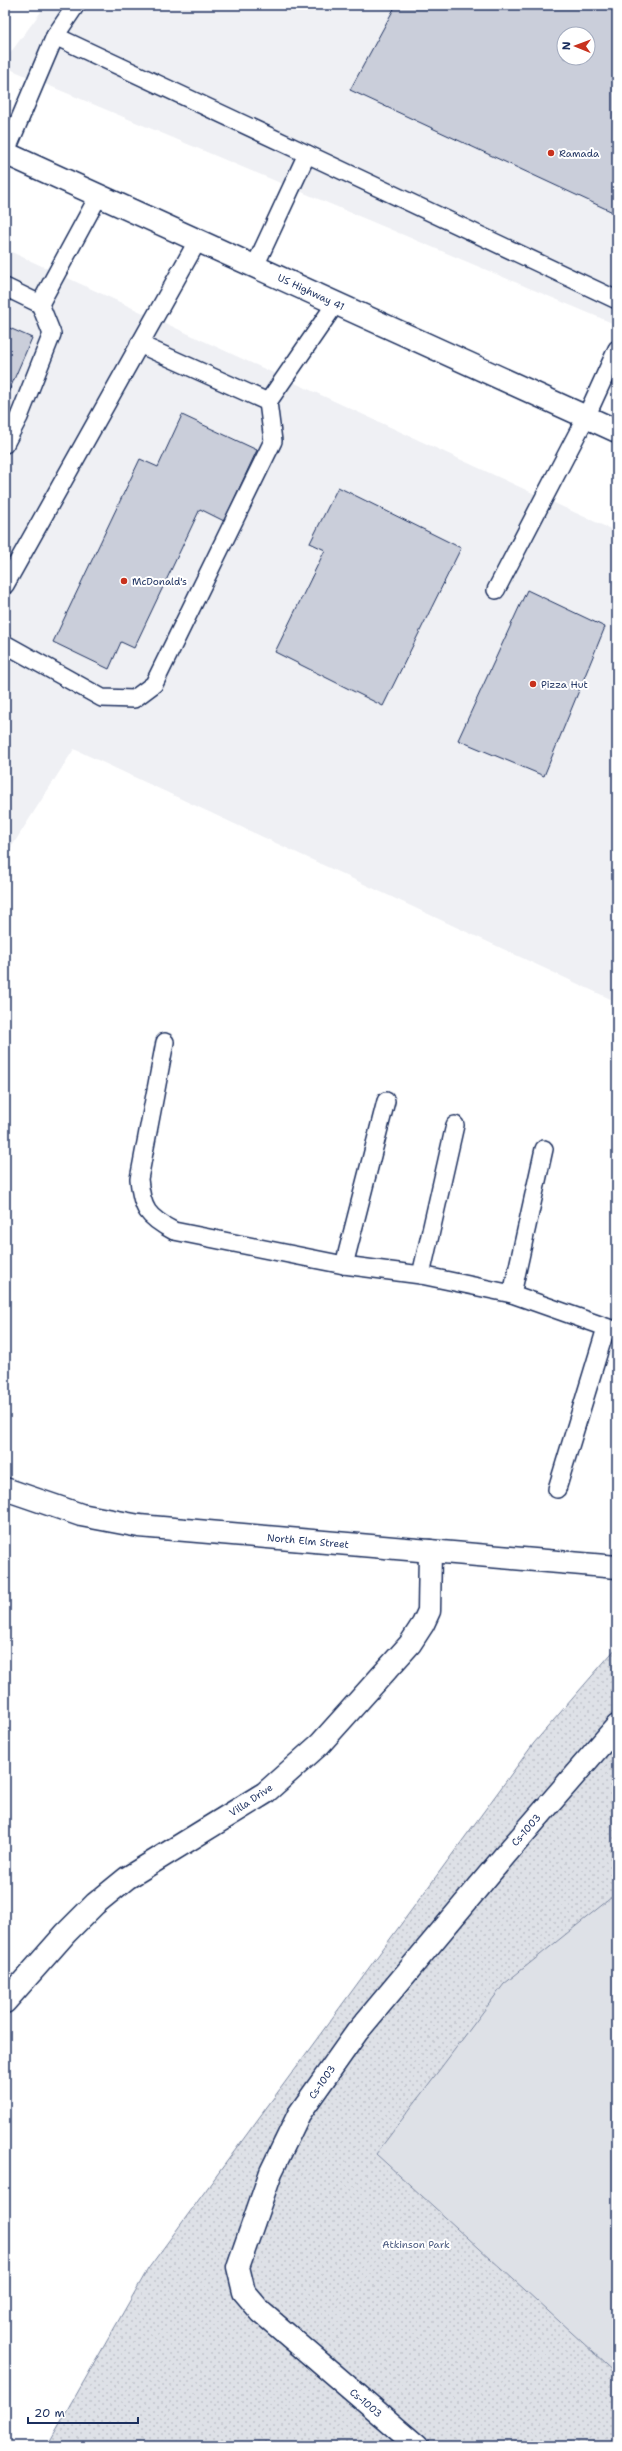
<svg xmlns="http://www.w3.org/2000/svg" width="622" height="2451" font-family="'Shantell Sans',sans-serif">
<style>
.built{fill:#eff0f4;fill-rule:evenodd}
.park{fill:url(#park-dots);stroke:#7c88a2}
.pitch{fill:#dee1e7;stroke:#7c88a2}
.building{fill:#caceda;stroke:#1b2f5e;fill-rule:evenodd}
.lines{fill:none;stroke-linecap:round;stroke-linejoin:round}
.lane-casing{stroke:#1b2f5e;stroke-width:20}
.street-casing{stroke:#1b2f5e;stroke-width:25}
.secondary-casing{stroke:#1b2f5e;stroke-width:25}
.highway-casing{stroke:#1b2f5e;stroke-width:25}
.lane{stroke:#fff;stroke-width:17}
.street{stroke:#fff;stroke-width:22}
.secondary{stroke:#fff;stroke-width:22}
.highway{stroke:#fff;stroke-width:22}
.poi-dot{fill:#c8321e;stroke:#fff;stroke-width:1.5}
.labels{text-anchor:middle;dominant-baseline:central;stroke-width:4;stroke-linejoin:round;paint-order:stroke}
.poi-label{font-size:10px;fill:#1b2f5e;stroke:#fff;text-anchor:start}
.street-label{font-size:10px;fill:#1b2f5e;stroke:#fff}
.park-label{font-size:10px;fill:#4c5c80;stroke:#fff}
</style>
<defs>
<pattern id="park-dots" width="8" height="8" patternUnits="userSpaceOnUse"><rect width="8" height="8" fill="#dee1e7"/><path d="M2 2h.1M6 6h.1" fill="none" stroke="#bec1c9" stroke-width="1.8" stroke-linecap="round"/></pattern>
</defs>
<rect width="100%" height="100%" fill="#fff"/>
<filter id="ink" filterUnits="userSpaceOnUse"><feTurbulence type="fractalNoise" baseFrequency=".025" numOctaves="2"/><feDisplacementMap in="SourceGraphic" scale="8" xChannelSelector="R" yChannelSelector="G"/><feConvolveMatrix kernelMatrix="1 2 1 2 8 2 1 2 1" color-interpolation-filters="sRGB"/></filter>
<g filter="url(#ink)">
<g class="built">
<path d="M46 5H617V325L5 67V60ZM564 34H588V58H564Z"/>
<path d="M5 249 617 532V1002L74 749 5 857Z"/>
</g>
<path class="park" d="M617 1647V2446H47L148 2269 534 1743Z"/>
<path class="pitch" d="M617 1893V2374L376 2154 504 1984Z"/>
<g class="building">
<path d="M396 5H617V214L350 90ZM564 34H588V58H564Z"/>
<path d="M5 326 32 338 5 400Z"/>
<path d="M182 415 257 450 224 521 200 509 134 648 121 642 109 669 53 642 140 459 158 467Z"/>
<path d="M338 487 461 548 383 706 275 652 325 550 310 543Z"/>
<path d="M527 590 605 627 544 776 458 740Z"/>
</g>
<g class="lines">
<defs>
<g id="lane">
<path d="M55 36 76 5"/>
<path d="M5 154 55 36 307 154 255 266"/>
<path d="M307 154 617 300"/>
<path d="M5 287 40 304"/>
<path d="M139 344 268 402"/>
<path d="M5 444 19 417 52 334 40 304 99 195"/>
<path d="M5 585 198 240"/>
<path d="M496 590 586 417 617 349"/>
<path d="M5 644 102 698 134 699 154 684 273 441 268 402 336 303"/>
<path d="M165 1042 139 1179C142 1209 147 1217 174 1231L344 1265 421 1275 512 1294 617 1331"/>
<path d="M344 1265 386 1101"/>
<path d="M421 1275 455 1125"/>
<path d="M512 1294 544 1149"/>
<path d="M557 1489 606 1328"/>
</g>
<g id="street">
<path d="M5 2002 66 1933 95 1904 127 1878 265 1793 320 1744 410 1644 423 1624 429 1611 430 1551"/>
<path d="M417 2446 261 2312 244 2292 238 2267 271 2172 299 2114 357 2032 506 1854 617 1726"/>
</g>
<path id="secondary" d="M5 1489 81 1515 139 1526 617 1567"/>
<path id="highway" d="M5 153 617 431"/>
</defs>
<use href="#lane" class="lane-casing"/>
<use href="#street" class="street-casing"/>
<use href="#secondary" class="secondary-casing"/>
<use href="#highway" class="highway-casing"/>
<use href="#lane" class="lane"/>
<use href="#street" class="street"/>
<use href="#secondary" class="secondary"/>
<use href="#highway" class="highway"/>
</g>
</g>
<g class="poi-dot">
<circle cx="551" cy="153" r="4"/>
<circle cx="124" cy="581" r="4"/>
<circle cx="533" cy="684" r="4"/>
</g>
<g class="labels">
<g class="poi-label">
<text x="559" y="153">Ramada</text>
<text x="132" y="581">McDonald's</text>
<text x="541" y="684">Pizza Hut</text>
</g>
<g class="street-label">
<text transform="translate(311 292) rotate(25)">US Highway 41</text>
<text transform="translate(308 1541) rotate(5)">North Elm Street</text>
<text transform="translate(251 1800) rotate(-34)">Villa Drive</text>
<text transform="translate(526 1830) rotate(-49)">Cs-1003</text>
<text transform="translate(322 2082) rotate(-55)">Cs-1003</text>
<text transform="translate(366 2403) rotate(40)">Cs-1003</text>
</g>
<g class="park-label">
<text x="416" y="2244">Atkinson Park</text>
</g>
</g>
<rect width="622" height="2451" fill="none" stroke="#fff" stroke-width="20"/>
<rect x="10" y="10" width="602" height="2431" fill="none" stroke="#1b2f5e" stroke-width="1.5" filter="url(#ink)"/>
<g transform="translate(576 46) rotate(271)"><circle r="19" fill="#ffffff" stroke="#a4acbf"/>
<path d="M0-3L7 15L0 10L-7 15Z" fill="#c8321e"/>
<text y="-6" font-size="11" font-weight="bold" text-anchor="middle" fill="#1b2f5e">N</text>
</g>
<path d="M28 2417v6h110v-6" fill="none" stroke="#1b2f5e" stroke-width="2"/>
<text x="34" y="2417" font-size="12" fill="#1b2f5e" stroke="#ffffff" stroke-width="3" paint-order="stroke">20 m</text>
</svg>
